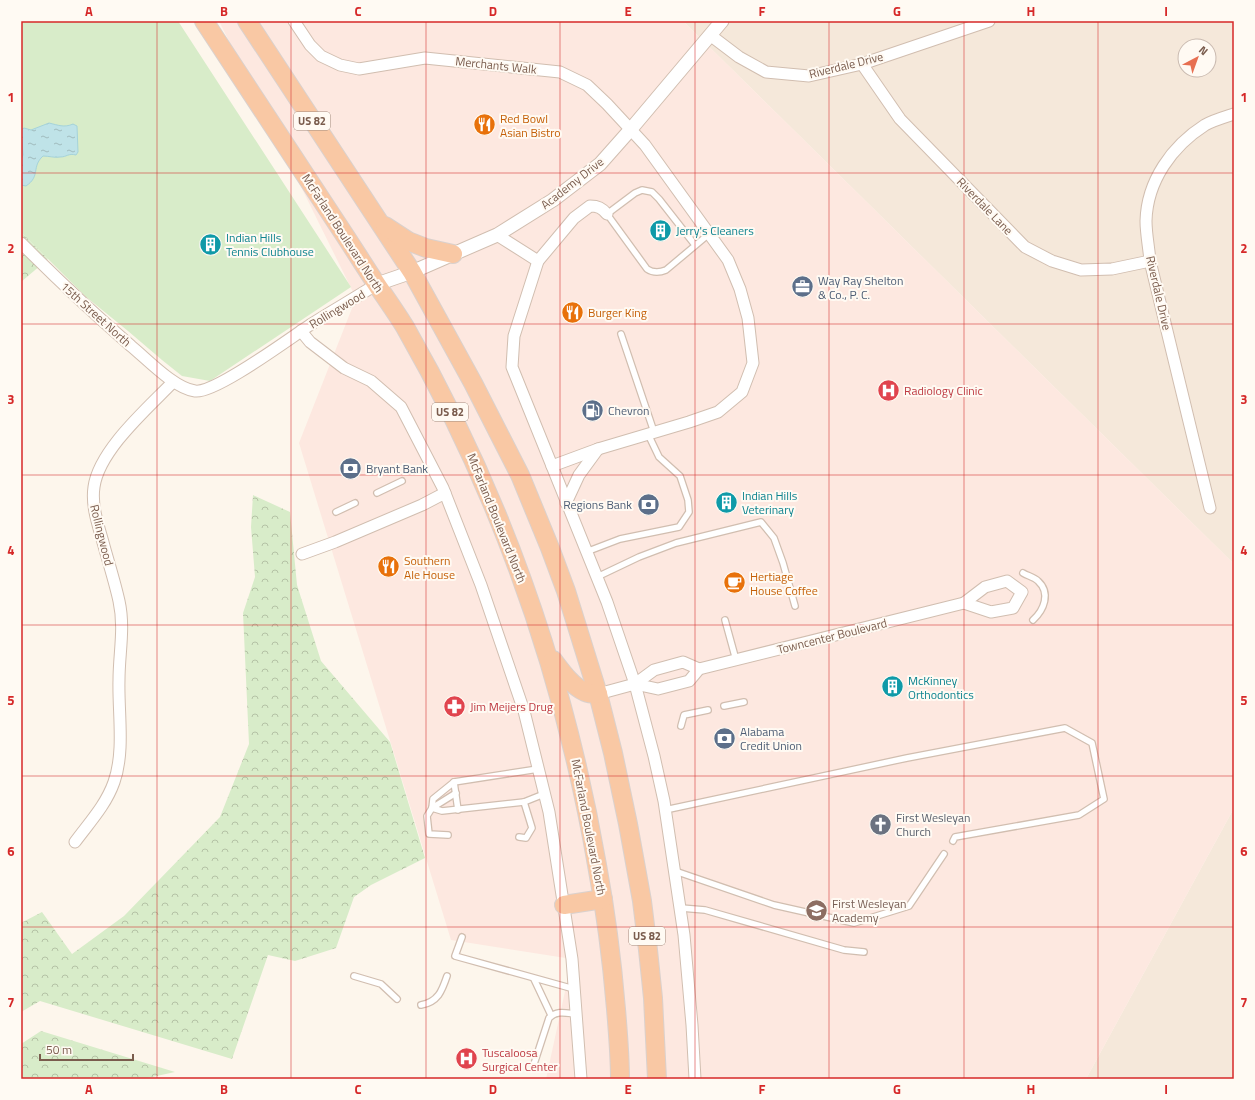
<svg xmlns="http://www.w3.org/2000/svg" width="1255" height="1100" font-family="'Titillium Web',sans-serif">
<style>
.residential{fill:#f5e8da;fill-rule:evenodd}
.commercial{fill:#fde8e0}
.grass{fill:#d8ecc9}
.forest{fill:url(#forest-crowns)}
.water{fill:url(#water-ripples);stroke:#a5d3da}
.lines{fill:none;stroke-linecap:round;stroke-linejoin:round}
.service-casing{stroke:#d1beb0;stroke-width:8}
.minor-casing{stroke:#d1beb0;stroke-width:13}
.tertiary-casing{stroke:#d1beb0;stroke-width:15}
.trunk-casing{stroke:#dad1cd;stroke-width:20}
.service{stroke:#fff;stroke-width:5.5}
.minor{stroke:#fff;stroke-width:11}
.tertiary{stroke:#fff;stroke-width:13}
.trunk{stroke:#f9c8a4;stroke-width:18}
.grid{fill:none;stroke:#d62828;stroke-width:1;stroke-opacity:0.55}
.labels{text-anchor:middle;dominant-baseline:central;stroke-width:4;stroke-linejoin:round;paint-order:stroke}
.shield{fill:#fffaf3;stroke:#a28b7f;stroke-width:1}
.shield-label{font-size:11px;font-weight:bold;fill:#7a5c4d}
.street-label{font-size:12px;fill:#7a5c4d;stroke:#fffaf3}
.food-label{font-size:12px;fill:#c56008;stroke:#fffaf3;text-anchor:start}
.culture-label{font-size:12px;fill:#0d838f;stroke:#fffaf3;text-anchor:start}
.service-label{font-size:12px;fill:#4e5e75;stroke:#fffaf3;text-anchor:start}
.health-label{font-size:12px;fill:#be3a42;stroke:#fffaf3;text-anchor:start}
.worship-label{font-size:12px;fill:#5b616d;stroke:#fffaf3;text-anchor:start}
.education-label{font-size:12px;fill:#785e54;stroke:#fffaf3;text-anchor:start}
.neatline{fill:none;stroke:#d62828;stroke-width:1.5}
.grid-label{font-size:13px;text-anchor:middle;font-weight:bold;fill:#d62828}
</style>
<defs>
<pattern id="forest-crowns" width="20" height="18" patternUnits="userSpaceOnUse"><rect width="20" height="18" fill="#d8ecc9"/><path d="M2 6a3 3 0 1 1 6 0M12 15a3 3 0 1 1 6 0" fill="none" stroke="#b4c2a5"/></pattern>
<pattern id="water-ripples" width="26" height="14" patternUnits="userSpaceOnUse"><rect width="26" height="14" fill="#bfe3e8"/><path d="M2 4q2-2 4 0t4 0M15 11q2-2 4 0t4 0" fill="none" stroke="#a0bbbe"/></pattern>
</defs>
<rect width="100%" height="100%" fill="#fdf6ec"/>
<g class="residential">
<path d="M683 21H1234V564ZM1185 46H1209V70H1185Z"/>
<path d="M1234 808V1079H1086Z"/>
</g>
<path class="commercial" d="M219 21H683L1234 564V808L1086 1079H546L572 959 451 940 299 443 356 298Z"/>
<path class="grass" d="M21 21H178L351 287 210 381 182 376 162 360 128 331 85 296 21 232Z"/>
<g class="forest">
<path d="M21 232 48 259 21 282Z"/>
<path d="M253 495 290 512 297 585 321 661 390 742 425 858 371 885 354 897 336 948 295 961 268 955 232 1059 40 1001 21 1012V923L42 912 72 954 124 916 220 817 249 744 243 613 255 577 251 527Z"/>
<path d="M41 1031 175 1072 143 1079H21V1044Z"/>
</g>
<path class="water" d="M49 123C58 125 64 128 73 124L77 126 78 152 76 155C68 153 67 157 60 157 54 158 49 156 43 156 31 167 41 176 26 186L21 185V160L23 155 21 130 24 128 31 130Z"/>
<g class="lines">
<defs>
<g id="service">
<path d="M695 245 659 199 652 192 642 190 635 193 607 214 647 269C653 273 659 273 666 270L709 234"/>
<path d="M621 334 654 432"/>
<path d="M377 493 402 481"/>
<path d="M336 512 355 503"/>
<path d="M586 552 620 539 679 527 689 512 688 500 680 476 659 457 648 434"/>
<path d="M1023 573C1028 576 1034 577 1038 581 1051 593 1044 610 1033 620"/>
<path d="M597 577 639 557 676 543 761 522 774 538 783 563 795 606"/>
<path d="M725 620 736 660"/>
<path d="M724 706 744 702"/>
<path d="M681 726 684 715 708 710"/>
<path d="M454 782 458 810"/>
<path d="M432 808 433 799 454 782 538 769"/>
<path d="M432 808 442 811 524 802 544 794"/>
<path d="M665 810 907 758 1065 728 1092 743 1104 799 1079 815 955 837 953 841"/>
<path d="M448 835 429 834 427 816 432 808 456 793"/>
<path d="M519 837 526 838 532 828 524 802"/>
<path d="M675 871 774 905 854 923 909 906 944 854"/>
<path d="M681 908 705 910 844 950 864 952"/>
<path d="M462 937 455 956 574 989"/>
<path d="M354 976 381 984 397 999"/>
<path d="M534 979 551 1015"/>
<path d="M421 1005C438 1002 442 991 447 976"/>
<path d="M534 1064 549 1018C557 1010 566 1013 576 1014"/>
</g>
<g id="minor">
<path d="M294 21 310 45 321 56 340 65 359 69 425 58 560 72 587 85 607 104 645 145 728 260 740 289 748 318 753 363 742 392 718 412 689 422 598 449 552 466"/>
<path d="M710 35 739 57 766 72 809 76 862 64 989 21"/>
<path d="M862 64 900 119 1025 247 1052 261 1081 270 1112 269 1150 261"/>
<path d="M607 214C602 208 598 206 590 206L574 218 538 261 514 336 512 367 607 602 635 684 654 756 664 801 684 935 692 1025 695 1079"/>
<path d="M497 235 538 261"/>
<path d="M21 243C57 279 93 313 131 346 148 360 174 388 195 391 215 394 290 338 310 325 332 311 355 298 377 284"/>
<path d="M301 331 310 342 344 368 371 381 401 407 443 488 481 585 524 711 549 812 572 959 581 1079"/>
<path d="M566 503 579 475 598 449"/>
<path d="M1210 508 1150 261C1149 248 1146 234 1146 221 1147 181 1172 146 1205 125 1214 120 1225 117 1234 114"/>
<path d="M302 554 335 542 422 505 445 493"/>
<path d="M1007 581 1022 592 1013 608 991 612 964 603 985 587Z"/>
<path d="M635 684 658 689 689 681 699 669 964 603"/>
<path d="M598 694 635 684 654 670 683 662 699 669"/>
<path d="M75 842C89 823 106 805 114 782 125 751 118 712 119 680 119 653 125 628 119 601 115 583 109 564 104 546 99 527 91 507 94 487 99 450 148 408 173 382"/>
</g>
<path id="tertiary" d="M377 284 412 272 497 235 553 200 600 164 631 129 722 21"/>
<g id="trunk">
<path d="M204 21C249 89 293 157 338 225 352 246 365 267 379 288 388 301 397 314 405 327 502 496 564 674 597 865 606 913 612 961 616 1009 618 1033 620 1056 620 1079"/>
<path d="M247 21 412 272 473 383 520 475 550 548 566 591 598 694 613 753 628 824 642 901 648 950 653 998 657 1079"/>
<path d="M385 226 408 241 426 248 453 254"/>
<path d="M553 660C562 672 572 686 585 692 589 694 594 694 598 694"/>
<path d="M564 905 603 899"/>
</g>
</defs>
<use href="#service" class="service-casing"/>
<use href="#minor" class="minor-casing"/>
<use href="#tertiary" class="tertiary-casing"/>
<use href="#trunk" class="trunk-casing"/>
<use href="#service" class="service"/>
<use href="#minor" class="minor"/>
<use href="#tertiary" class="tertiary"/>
<use href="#trunk" class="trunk"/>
</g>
<path class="grid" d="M157 21V1079M291 21V1079M426 21V1079M560 21V1079M695 21V1079M829 21V1079M964 21V1079M1098 21V1079M21 173H1234M21 324H1234M21 475H1234M21 625H1234M21 776H1234M21 927H1234"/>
<defs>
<symbol id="restaurant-disc" viewBox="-11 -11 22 22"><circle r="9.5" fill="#e8710a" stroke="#fffaf3"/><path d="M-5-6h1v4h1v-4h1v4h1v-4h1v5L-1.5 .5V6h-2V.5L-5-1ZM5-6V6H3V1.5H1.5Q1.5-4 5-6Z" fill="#fff"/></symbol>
<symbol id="building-disc" viewBox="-11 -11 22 22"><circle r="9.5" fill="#0f9aa8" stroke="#fffaf3"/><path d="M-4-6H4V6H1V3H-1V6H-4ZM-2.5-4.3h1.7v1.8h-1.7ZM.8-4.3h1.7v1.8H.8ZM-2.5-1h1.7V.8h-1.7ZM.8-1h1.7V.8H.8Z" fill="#fff"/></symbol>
<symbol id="office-disc" viewBox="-11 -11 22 22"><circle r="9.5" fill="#5c6f8a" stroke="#fffaf3"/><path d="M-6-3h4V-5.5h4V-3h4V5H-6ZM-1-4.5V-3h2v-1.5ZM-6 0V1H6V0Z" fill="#fff"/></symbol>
<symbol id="hospital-disc" viewBox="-11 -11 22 22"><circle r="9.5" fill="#e0444e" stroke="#fffaf3"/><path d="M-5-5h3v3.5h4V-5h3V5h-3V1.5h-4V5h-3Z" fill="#fff"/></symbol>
<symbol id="fuel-disc" viewBox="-11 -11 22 22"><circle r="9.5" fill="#5c6f8a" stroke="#fffaf3"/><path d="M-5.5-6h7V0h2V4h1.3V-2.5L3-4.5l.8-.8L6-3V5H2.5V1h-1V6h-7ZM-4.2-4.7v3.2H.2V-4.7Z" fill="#fff"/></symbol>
<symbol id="bank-disc" viewBox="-11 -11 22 22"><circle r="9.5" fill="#5c6f8a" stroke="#fffaf3"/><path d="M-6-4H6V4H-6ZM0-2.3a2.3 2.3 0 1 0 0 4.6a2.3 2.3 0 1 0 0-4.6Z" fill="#fff"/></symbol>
<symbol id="cafe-disc" viewBox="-11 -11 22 22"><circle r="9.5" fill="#e8710a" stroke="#fffaf3"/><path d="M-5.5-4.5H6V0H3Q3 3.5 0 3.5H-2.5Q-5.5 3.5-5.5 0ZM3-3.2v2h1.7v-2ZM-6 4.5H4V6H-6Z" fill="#fff"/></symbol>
<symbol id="pharmacy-disc" viewBox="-11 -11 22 22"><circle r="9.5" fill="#e0444e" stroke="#fffaf3"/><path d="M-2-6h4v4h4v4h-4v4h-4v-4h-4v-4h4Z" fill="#fff"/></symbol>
<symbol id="church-disc" viewBox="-11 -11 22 22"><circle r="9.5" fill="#6b7280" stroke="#fffaf3"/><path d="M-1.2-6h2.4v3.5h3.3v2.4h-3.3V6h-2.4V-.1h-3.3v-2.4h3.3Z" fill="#fff"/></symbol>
<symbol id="school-disc" viewBox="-11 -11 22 22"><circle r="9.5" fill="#8d6e63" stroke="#fffaf3"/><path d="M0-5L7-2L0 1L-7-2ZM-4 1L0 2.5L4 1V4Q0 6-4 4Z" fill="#fff"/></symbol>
</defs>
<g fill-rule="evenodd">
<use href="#restaurant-disc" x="472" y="112" width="25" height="25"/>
<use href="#building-disc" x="648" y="218" width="25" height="25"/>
<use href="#building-disc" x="198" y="232" width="25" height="25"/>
<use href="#office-disc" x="790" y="274" width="25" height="25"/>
<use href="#restaurant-disc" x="560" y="300" width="25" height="25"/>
<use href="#hospital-disc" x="876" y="378" width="25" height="25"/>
<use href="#fuel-disc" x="580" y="398" width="25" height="25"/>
<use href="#bank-disc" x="338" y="456" width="25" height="25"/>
<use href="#building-disc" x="714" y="490" width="25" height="25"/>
<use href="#bank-disc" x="636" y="492" width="25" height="25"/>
<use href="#restaurant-disc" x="376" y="554" width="25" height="25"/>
<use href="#cafe-disc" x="722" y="570" width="25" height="25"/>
<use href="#building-disc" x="880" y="674" width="25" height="25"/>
<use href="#pharmacy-disc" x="442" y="694" width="25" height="25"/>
<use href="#bank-disc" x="712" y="726" width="25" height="25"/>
<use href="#church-disc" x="868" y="812" width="25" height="25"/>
<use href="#school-disc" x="804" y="898" width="25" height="25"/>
<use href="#hospital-disc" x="454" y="1046" width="25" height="25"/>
</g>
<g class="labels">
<g class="shield">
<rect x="294" y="112" width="36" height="18" rx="3"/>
<rect x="432" y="403" width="36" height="18" rx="3"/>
<rect x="629" y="927" width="36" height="18" rx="3"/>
</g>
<g class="shield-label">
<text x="312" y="121">US 82</text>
<text x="450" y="412">US 82</text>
<text x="647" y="936">US 82</text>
</g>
<g class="street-label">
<text transform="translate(496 65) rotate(6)">Merchants Walk</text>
<text transform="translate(846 65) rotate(-14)">Riverdale Drive</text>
<text transform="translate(572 183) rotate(-38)">Academy Drive</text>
<text transform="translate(985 206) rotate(46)">Riverdale Lane</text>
<text transform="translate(343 233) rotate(57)">McFarland Boulevard North</text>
<text transform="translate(1159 293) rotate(77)">Riverdale Drive</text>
<text transform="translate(337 309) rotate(-31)">Rollingwood</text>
<text transform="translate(96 314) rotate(42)">15th Street North</text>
<text transform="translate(497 518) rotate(68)">McFarland Boulevard North</text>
<text transform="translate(102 535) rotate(76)">Rollingwood</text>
<text transform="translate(832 636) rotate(-14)">Towncenter Boulevard</text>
<text transform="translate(589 827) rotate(79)">McFarland Boulevard North</text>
</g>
<g class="food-label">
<text x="500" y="118">Red Bowl<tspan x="500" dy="14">Asian Bistro</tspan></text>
<text x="588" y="312">Burger King</text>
<text x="404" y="560">Southern<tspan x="404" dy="14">Ale House</tspan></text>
<text x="750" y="576">Hertiage<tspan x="750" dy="14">House Coffee</tspan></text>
</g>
<g class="culture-label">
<text x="676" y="230">Jerry's Cleaners</text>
<text x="226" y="237">Indian Hills<tspan x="226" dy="14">Tennis Clubhouse</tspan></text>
<text x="742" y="495">Indian Hills<tspan x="742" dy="14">Veterinary</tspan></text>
<text x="908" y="680">McKinney<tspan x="908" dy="14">Orthodontics</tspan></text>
</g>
<g class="service-label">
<text x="818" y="280">Way Ray Shelton<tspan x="818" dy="14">&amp; Co., P. C.</tspan></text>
<text x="608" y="410">Chevron</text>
<text x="366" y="468">Bryant Bank</text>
<text x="632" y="504" text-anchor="end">Regions Bank</text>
<text x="740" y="731">Alabama<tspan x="740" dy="14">Credit Union</tspan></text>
</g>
<g class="health-label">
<text x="904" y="390">Radiology Clinic</text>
<text x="470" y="706">Jim Meijers Drug</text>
<text x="482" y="1052">Tuscaloosa<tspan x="482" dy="14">Surgical Center</tspan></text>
</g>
<g class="worship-label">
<text x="896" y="817">First Wesleyan<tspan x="896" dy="14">Church</tspan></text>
</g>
<g class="education-label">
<text x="832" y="903">First Wesleyan<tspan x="832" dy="14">Academy</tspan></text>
</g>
</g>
<rect width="1255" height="1100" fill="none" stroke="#fffaf3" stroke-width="44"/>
<g transform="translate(1197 58) rotate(41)"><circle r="19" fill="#fffaf3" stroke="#cabbb1"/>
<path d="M0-3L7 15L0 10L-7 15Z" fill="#e76f51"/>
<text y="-6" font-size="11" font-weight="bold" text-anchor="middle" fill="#7a5c4d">N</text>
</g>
<path d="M40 1054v6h93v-6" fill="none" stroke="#7a5c4d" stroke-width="2"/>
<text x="46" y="1054" font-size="12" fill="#7a5c4d" stroke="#fffaf3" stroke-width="3" paint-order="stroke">50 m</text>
<rect x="22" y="22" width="1211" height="1056" class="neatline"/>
<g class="grid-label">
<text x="89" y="16">A</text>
<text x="224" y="16">B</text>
<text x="358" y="16">C</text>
<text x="493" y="16">D</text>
<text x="628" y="16">E</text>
<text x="762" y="16">F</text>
<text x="897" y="16">G</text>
<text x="1031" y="16">H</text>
<text x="1166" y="16">I</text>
<text x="11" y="102">1</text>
<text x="1244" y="102">1</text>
<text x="11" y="253">2</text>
<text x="1244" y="253">2</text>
<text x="11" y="404">3</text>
<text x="1244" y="404">3</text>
<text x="11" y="555">4</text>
<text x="1244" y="555">4</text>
<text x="11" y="705">5</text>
<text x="1244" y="705">5</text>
<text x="11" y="856">6</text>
<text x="1244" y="856">6</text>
<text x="11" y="1007">7</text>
<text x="1244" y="1007">7</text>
<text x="89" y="1094">A</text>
<text x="224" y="1094">B</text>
<text x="358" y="1094">C</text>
<text x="493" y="1094">D</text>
<text x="628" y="1094">E</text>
<text x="762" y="1094">F</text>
<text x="897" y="1094">G</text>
<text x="1031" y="1094">H</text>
<text x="1166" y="1094">I</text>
</g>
</svg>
